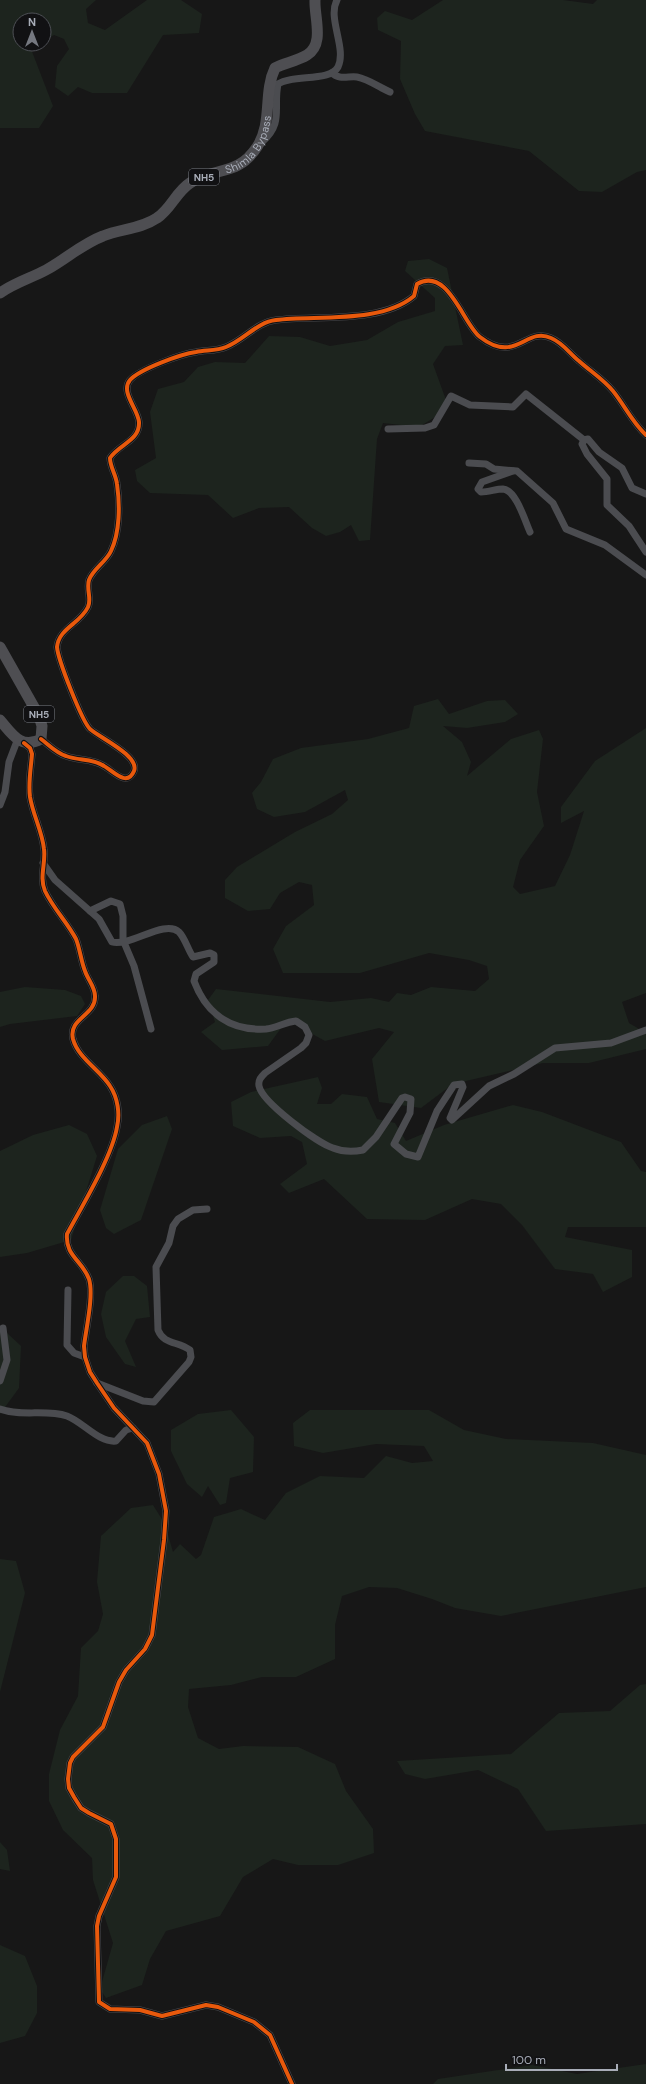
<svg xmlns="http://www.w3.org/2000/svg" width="646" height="2084" font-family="'DM Sans',sans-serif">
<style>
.green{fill:#1d241e}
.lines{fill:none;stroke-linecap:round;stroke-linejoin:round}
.minor{stroke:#4b4c50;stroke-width:7}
.trunk{stroke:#4e4e52;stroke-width:11}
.cycleway-casing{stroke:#111113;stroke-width:6}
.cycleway{stroke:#e8590c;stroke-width:4}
.labels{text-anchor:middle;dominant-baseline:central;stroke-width:3.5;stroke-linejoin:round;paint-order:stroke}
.shield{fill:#111113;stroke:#7b7e86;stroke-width:1}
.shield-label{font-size:10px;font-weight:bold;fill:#a8adb8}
.street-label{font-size:11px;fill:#a8adb8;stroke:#111113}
</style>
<rect width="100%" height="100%" fill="#171717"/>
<g class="green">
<path d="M0 0H96L86 9 88 23 105 30 147 0H181L202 14 199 33 163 35 127 93H92L78 87 68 96 55 87 57 66 69 49 64 39 54 35 44 41V20H20V44H39L31 49 53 106 39 128H0Z"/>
<path d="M443 0H563L593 4 597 0H646V170L637 172 602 192 579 191 529 151 425 131 415 114 400 79 401 41 378 30 377 18 385 11 412 20Z"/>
<path d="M429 259 447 268 463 345 445 346 433 364 446 400 440 414 419 427 383 423 377 439 370 540 359 541 351 525 340 532 326 536 312 528 289 507 259 508 233 518 208 495 150 493 137 481 135 470 156 458 150 412 158 389 184 382 198 367 215 362 245 363 269 336 300 337 330 346 367 340 398 322 435 311V298L405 271 408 261Z"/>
<path d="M438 699 449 714 487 701 505 700 518 714 505 722 467 728 443 726 462 742 471 762 467 776 511 739 539 730 543 739 537 792 544 826 520 860 513 887 520 894 555 886 570 855 584 811 561 823V807L595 761 646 728V993L622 1002 629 1023 646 1033V1049L589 1063H543L453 1084 421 1108 379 1102 372 1059 394 1032 379 1028 325 1041 287 1020 268 1046 222 1050 201 1032 215 1022 208 1000 216 989 330 1002 371 998 389 1002 397 993 411 995 431 987 475 991 489 979 487 966 469 960 429 953 360 973H283L273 949 286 926 314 905 312 885 299 882 280 893 270 909 248 911 225 898V880L237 867 295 832 332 814 348 800 345 790 305 812 274 817 257 809 252 793 261 782 273 759 301 748 368 739 409 728 414 706Z"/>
<path d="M25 987 65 990 81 996 85 1004 77 1016 10 1024 0 1027V992Z"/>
<path d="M318 1077 322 1088 317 1104H331L342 1094 367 1097 377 1119 395 1123 406 1141 444 1125 513 1105 542 1112 621 1142 641 1171 646 1172V1227H568L565 1237 632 1250V1277L603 1292 593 1274 555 1269 522 1225 501 1204 472 1199 425 1220 367 1219 324 1179 289 1193 280 1184 307 1164 302 1142 291 1136 260 1138 233 1126 231 1102 251 1092Z"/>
<path d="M167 1116 172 1129 141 1220 114 1234 106 1228 100 1210 118 1149 142 1125Z"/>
<path d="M69 1125 87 1134 97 1156 71 1240 27 1253 0 1257V1151L33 1135Z"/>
<path d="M123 1276H134L147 1286 150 1317 136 1319 125 1341 136 1367 125 1364 106 1337 101 1314 106 1292Z"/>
<path d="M0 1332 7 1333 21 1346 19 1388 0 1414Z"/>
<path d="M231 1410 254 1437 253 1472 230 1478 226 1503 220 1505 208 1486 202 1497 187 1484 171 1451V1430L198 1414Z"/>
<path d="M310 1410H429L464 1430 506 1439 593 1443 646 1455V1587L501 1616 455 1608 432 1599 397 1588 369 1587 342 1596 335 1625V1659L296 1677H262L231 1685 189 1689 188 1707 198 1738 219 1749 243 1746 298 1747 335 1764 346 1791 373 1829 374 1853 338 1865H298L273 1859 243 1877 220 1916 166 1931 150 1959 142 1985 106 1998 100 1989 113 1943 93 1880 92 1858 63 1830 49 1801V1774L60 1730 78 1696 81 1648 98 1631 103 1614 97 1582 101 1536 131 1508 153 1505 165 1524 173 1552 180 1544 196 1559 201 1555 214 1517 241 1509 265 1520 286 1493 320 1476 364 1478 386 1456 412 1463 433 1461 424 1446 376 1444 323 1453 294 1446 293 1423Z"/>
<path d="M0 1559 16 1561 25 1593 0 1692Z"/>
<path d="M646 1684V1824L546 1831 518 1789 478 1770 425 1779 405 1774 397 1761 511 1754 559 1713 610 1711 640 1685Z"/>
<path d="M0 1842 7 1850 10 1871 0 1869Z"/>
<path d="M0 1945 25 1956 37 1986V2013L25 2036 0 2043Z"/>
<path d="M646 2064V2084H433L438 2079 532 2065 577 2074Z"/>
</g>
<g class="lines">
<g class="minor">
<path d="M332 73C339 80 348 76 357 77 368 79 379 87 390 92"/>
<path d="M262 142C284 123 273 108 278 84 293 74 330 82 338 67 347 48 327 18 337 0"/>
<path d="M388 429 425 428 434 425 451 396 470 405 513 407 526 394 584 440"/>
<path d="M469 463 486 464 494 469 517 471 553 503 566 529 605 545 646 575"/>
<path d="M513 471 482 482 478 489 481 492C489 492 496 489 503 489 516 490 525 521 530 532"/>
<path d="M646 494 632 488 622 468 599 452 588 439 584 440 582 444 587 454 607 479V505L629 526 646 552"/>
<path d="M41 739C49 745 56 753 66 756 79 761 92 758 104 766 112 770 127 788 134 771 140 756 100 738 90 729 82 721 58 660 57 647 59 628 80 624 88 607 92 599 86 589 89 580 93 569 106 562 111 551 120 532 120 505 117 484 116 475 110 467 110 458 119 444 140 441 139 422 138 409 120 392 130 380 140 369 181 354 196 352 206 350 217 351 226 347 244 340 257 322 276 320 316 315 381 324 414 296L417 284C448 266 463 324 480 337 516 365 526 326 551 338 563 343 569 353 579 361 590 371 603 379 613 391 625 406 632 422 646 435"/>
<path d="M24 743 30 748 32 754C31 768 28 783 30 797 33 815 42 831 44 849 46 863 39 877 45 891 53 908 67 922 76 939 80 949 81 961 85 971 88 980 95 987 95 996 96 1016 68 1018 73 1039 78 1058 100 1070 110 1086 118 1098 120 1114 117 1127 112 1157 82 1206 67 1234 65 1256 82 1260 89 1279 94 1295 86 1329 84 1346L85 1357 90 1372 97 1383 114 1408 147 1443 159 1474 166 1511 164 1540 152 1635 145 1649 126 1670 119 1682 103 1727 73 1757 70 1763 68 1779 69 1788 74 1797 81 1808 89 1813 111 1824 116 1839V1877L99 1916 97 1926 99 2002 110 2009 140 2010 162 2016 206 2005 218 2007 254 2022 270 2035 292 2084"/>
<path d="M0 805 5 792 9 762 17 741"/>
<path d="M43 863 55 880 99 919 112 942C130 947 165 919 179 932 185 938 188 950 193 957L210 953 214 955V962L196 974 194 981C206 1013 230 1031 266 1029 276 1028 285 1022 296 1021L305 1027 309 1035 306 1043 301 1048 265 1073C261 1077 258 1080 259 1086 262 1102 317 1143 333 1148 343 1152 353 1152 363 1150L376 1137 402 1098 405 1097 411 1099 410 1113 394 1144 406 1154 418 1157 437 1111 454 1085 462 1084 463 1087 450 1118 452 1120 489 1086 514 1074 555 1048 611 1043 646 1030"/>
<path d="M90 911 111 901 120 904 123 916V940L134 966 151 1029"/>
<path d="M68 1290 67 1345 74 1353 85 1357"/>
<path d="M0 1381 7 1360 3 1328"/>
<path d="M97 1383 143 1401 154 1402 189 1362 191 1357 190 1350C178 1341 164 1345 158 1330L156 1267 169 1243 173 1226 178 1219 193 1210 207 1209"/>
<path d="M0 1409C21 1417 46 1409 67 1416 83 1422 99 1443 116 1441L126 1430 133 1428"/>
</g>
<g class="trunk">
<path id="s1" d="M0 293C14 283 31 278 46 270 66 259 82 244 103 236 120 229 141 229 157 218 171 209 176 192 190 183 216 166 237 177 257 147 273 123 263 93 275 68 285 63 297 61 307 55 325 44 314 17 315 0"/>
<path d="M0 647 39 716 42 726 41 739C21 750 12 734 0 720"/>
</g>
<defs>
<g id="cycleway">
<path d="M41 739C49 745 56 753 66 756 79 761 92 758 104 766 112 770 127 788 134 771 140 756 100 738 90 729 82 721 58 660 57 647 59 628 80 624 88 607 92 599 86 589 89 580 93 569 106 562 111 551 120 532 120 505 117 484 116 475 110 467 110 458 119 444 140 441 139 422 138 409 120 392 130 380 140 369 181 354 196 352 206 350 217 351 226 347 244 340 257 322 276 320 316 315 381 324 414 296L417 284C448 266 463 324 480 337 516 365 526 326 551 338 563 343 569 353 579 361 590 371 603 379 613 391 625 406 632 422 646 435"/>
<path d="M24 743 30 748 32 754C31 768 28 783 30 797 33 815 42 831 44 849 46 863 39 877 45 891 53 908 67 922 76 939 80 949 81 961 85 971 88 980 95 987 95 996 96 1016 68 1018 73 1039 78 1058 100 1070 110 1086 118 1098 120 1114 117 1127 112 1157 82 1206 67 1234 65 1256 82 1260 89 1279 94 1295 86 1329 84 1346L85 1357 90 1372 97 1383 114 1408 147 1443 159 1474 166 1511 164 1540 152 1635 145 1649 126 1670 119 1682 103 1727 73 1757 70 1763 68 1779 69 1788 74 1797 81 1808 89 1813 111 1824 116 1839V1877L99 1916 97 1926 99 2002 110 2009 140 2010 162 2016 206 2005 218 2007 254 2022 270 2035 292 2084"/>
</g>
</defs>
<use href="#cycleway" class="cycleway-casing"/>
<use href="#cycleway" class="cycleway"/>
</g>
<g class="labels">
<g class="shield">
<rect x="189" y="169" width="30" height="16" rx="3"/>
<rect x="24" y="706" width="30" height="16" rx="3"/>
</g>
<g class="shield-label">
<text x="204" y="177">NH5</text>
<text x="39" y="714">NH5</text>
</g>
<g class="street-label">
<text stroke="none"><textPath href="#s1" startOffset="298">Shimla Bypass</textPath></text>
</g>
</g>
<g transform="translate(32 32)"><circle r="19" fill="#111113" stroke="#4d4f55"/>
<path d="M0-3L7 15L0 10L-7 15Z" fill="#757880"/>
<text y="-6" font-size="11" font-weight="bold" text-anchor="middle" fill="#a8adb8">N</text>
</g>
<path d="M506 2064v6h111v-6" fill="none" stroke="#a8adb8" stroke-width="2"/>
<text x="512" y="2064" font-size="12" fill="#a8adb8" stroke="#111113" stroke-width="3" paint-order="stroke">100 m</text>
</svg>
